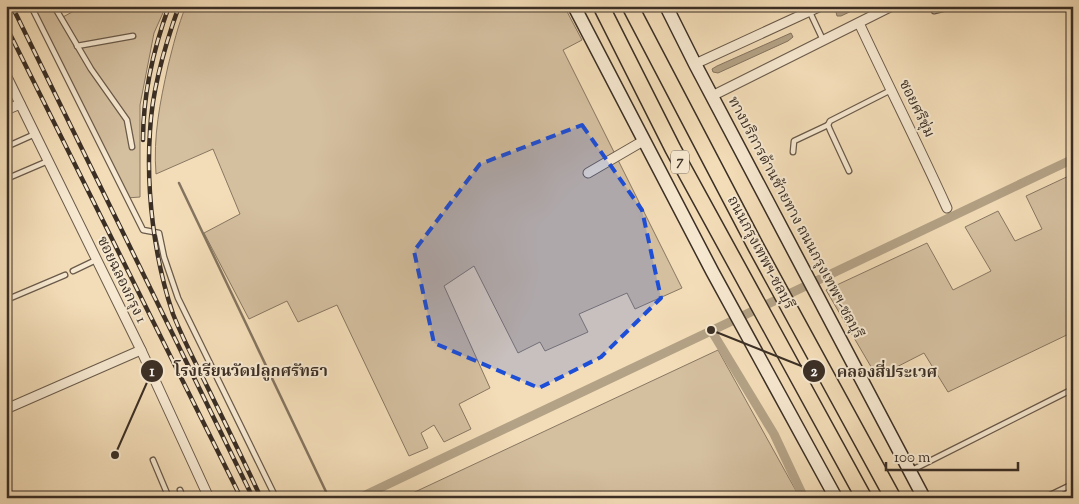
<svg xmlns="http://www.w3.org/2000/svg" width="1079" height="504" font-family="'Sorts Mill Goudy','Noto Serif Thai',serif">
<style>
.green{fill:#d4bf9f;stroke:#887762}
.water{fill:#b4a286;stroke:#84745f}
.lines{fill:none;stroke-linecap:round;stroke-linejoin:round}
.stream{stroke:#84745f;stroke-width:2.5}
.canal{stroke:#b4a286;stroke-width:9}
.lane-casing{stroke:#695a4a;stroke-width:7}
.street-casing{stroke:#695a4a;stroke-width:11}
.secondary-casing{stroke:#3b2f25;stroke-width:15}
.highway-casing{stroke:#3b2f25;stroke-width:18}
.lane{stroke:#f7e9d1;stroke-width:4.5}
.street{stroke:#f7e9d1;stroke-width:9}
.secondary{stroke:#f7e9d1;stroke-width:12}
.highway{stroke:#f3ddb8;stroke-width:15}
.rail-casing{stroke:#3b2f25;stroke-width:4.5}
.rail{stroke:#f7e9d1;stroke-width:2.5;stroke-dasharray:8;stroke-linecap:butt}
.marked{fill:#1d4ed8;fill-opacity:0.2;stroke:#1d4ed8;stroke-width:4;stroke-dasharray:10 6;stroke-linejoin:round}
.labels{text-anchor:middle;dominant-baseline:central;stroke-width:4;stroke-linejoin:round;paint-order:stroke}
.shield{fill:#f7e9d1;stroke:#736759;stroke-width:1}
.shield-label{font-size:14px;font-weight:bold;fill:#3b2f25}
.street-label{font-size:15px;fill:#3b2f25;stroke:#f7e9d1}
.leader{fill:none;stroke:#3b2f25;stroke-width:2}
.callout-dot{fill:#3b2f25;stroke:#f7e9d1;stroke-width:2}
.mark-label{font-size:15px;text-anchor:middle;font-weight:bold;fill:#fff}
.callout-label{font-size:16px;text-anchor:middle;font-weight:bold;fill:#3b2f25;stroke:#f7e9d1;stroke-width:4;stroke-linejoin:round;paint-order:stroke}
</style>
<rect width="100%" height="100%" fill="#f3ddb8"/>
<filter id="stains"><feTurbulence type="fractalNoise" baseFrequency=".004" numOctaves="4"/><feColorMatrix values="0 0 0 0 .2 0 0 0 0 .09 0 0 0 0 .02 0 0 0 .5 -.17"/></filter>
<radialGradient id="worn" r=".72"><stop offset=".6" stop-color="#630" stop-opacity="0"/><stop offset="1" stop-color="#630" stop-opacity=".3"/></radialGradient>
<g class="green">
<path d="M33 6H57L63 17 83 6H166L154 33 140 105V197L127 198Z"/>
<path d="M186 6H564L582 40 563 50 682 288 635 309 627 293 579 314 588 332 545 351 540 342 518 353 474 266 444 286 490 388 459 404 471 429 444 442 434 425 421 433 428 448 409 456 337 305 298 322 287 301 249 319 204 233 240 214 213 149 156 174C153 137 160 102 168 66 173 46 178 25 186 6Z"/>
<path d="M1073 174V332L948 392 924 353 877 377 826 290 927 243 953 290 991 271 965 227 998 211 1015 241 1042 229 1026 196Z"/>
<path d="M718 350 800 498H402Z"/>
</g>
<g class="water">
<path d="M846 6H862L841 16H837L836 12Z"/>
<path d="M791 33 793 37 788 41 718 73 713 72 712 69 717 66Z"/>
</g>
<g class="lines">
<path class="stream" d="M179 183 329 498"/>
<g class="canal">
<path d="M711 330 774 434 804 498"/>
<path d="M359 498 1073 159"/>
</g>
<defs>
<g id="lane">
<path d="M31 6 143 230 159 233 164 257 178 298 276 498"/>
<path d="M54 6 91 69 127 120 132 147"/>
<path d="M807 6 823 40"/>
<path d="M932 6 934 11 946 8"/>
<path d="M77 46 133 36"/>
<path d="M6 147 35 134"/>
<path d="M793 152 794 141 828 125"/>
<path d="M849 171 830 130 828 125 830 121 891 90"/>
<path d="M6 179 48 161"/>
<path d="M73 271 96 260"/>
<path d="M6 300 65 275"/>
<path d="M153 460 169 498"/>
<path d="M912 470 1073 389"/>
<path d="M180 490 183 498"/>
<path d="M1044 498 1073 484"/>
</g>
<g id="street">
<path d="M859 23C888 85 919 146 947 208"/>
<path d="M695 64 821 6"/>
<path d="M6 75 141 350 209 498"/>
<path d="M712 96 892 6"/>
<path d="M6 110 20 104"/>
<path d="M588 173 643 141"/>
<path d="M6 409 141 350"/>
</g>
<g id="secondary">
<path d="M574 6 712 271 836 498"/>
<path d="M666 6 695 64 924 498"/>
</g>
<g id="highway">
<path d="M601 6 673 149 864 498"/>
<path d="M630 6 756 247 893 498"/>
</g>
</defs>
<use href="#lane" class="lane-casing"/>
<use href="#street" class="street-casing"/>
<use href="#secondary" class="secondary-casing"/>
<use href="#highway" class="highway-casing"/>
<use href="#lane" class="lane"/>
<use href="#street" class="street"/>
<use href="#secondary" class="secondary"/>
<use href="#highway" class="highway"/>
<defs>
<g id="rail">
<path d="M12 6 253 498"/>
<path d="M179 6C165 45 152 89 150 131 146 190 154 258 173 314 182 337 194 360 205 382 224 421 243 459 261 498"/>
<path d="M6 26 241 498"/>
<path d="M143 140C143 94 153 50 169 6"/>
</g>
</defs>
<use href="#rail" class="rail-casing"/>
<use href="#rail" class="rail"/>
</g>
<path class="marked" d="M582 125 642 210 661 298 601 357 539 388 434 343 414 251 480 164Z"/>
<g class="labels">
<rect class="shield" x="671" y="150.5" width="18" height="23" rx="4"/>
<g class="shield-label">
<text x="680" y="162">7</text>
</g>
<g class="street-label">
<text transform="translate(916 109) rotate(64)">ซอยศรีชุ่ม</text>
<text transform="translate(795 218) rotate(62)">ทางบริการด้านซ้ายทาง ถนนกรุงเทพฯ-ชลบุรี</text>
<text transform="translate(760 253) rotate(62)">ถนนกรุงเทพฯ-ชลบุรี</text>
<text transform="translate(121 280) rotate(64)">ซอยฉลองกรุง 1</text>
</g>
</g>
<path class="leader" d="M115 455L152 371M711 330L814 371"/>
<g class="callout-dot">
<circle cx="115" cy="455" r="5"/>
<circle cx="711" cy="330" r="5"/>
<circle cx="152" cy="371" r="12"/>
<circle cx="814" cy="371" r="12"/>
</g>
<g class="mark-label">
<text x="152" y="376">1</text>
<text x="814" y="376">2</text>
</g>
<g class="callout-label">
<text x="251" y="376">โรงเรียนวัดปลูกศรัทธา</text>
<text x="887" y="377">คลองสี่ประเวศ</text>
</g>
<rect width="1079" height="504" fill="none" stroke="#f3ddb8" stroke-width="25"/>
<rect x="8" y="8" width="1064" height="489" fill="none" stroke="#3b2f25" stroke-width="2.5"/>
<rect x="12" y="12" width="1054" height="479" fill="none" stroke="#3b2f25"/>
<path d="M886 462v8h132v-8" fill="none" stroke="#3b2f25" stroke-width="2.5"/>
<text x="894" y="462" font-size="15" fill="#3b2f25" stroke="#f7e9d1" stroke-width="4" paint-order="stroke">100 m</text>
<rect width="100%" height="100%" filter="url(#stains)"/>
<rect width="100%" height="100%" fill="url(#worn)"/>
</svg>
